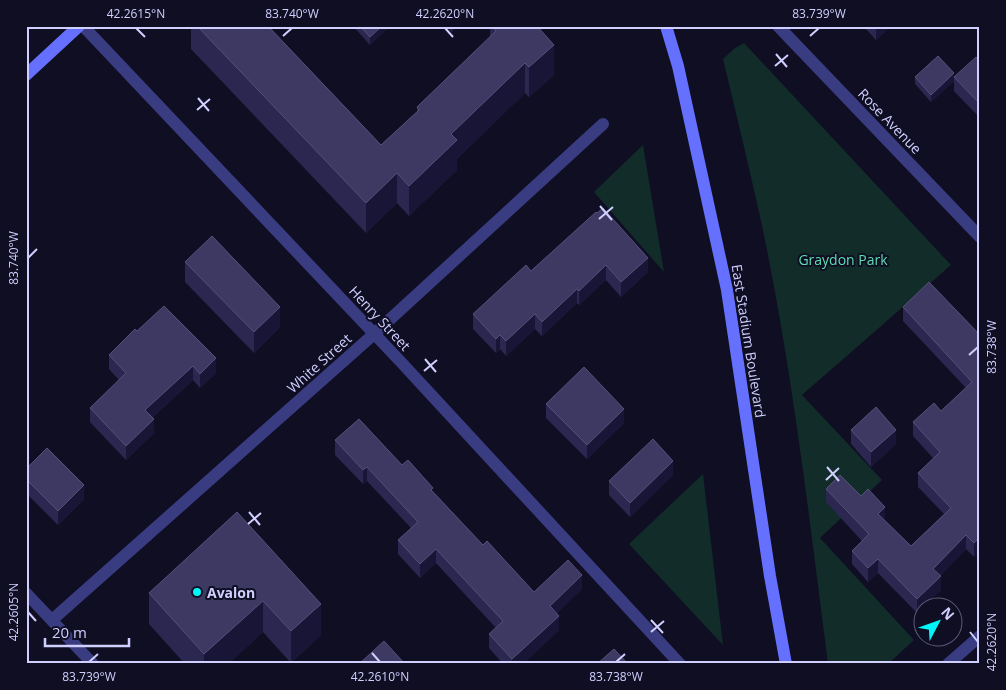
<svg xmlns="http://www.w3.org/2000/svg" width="1006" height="690" font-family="'Open Sans',sans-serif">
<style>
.green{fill:#112c29}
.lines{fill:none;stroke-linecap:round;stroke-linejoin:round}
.minor{stroke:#393c81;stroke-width:12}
.tertiary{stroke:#393c81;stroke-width:12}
.secondary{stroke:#6670ff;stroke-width:12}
.wall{fill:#2b2750}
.shaded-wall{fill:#191536}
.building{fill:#3d3963;stroke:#54507b}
.ticks{fill:none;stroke:#d0cfff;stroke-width:2}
.poi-dot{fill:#01f6f9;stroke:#0f0e22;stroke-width:2}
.labels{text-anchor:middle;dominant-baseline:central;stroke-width:4;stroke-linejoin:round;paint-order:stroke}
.street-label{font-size:14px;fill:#d0cfff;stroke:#0f0e22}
.park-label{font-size:14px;fill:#5bdfb3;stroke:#0f0e22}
.poi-label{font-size:14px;font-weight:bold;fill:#d0cfff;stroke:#0f0e22;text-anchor:start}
.neatline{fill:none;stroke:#d0cfff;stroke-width:2}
.ticks-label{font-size:12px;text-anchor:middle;fill:#d0cfff}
</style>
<rect width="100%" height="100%" fill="#0f0e22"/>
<g class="green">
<path d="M744 43 951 265 802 395 882 480 820 538 914 640 888 664H828C809 516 792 367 761 221 749 167 736 113 723 59L735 48Z"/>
<path d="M643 145 664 272 594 192Z"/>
<path d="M703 474 723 645 629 544Z"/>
</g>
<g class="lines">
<g class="minor">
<path d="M83 26 400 361 680 664"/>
<path d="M778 26 980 237"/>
<path d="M52 620 374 334 603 124"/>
<path d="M948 664 980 636"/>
</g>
<path class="tertiary" d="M26 593 93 664"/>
<g class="secondary">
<path d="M666 26 678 66 727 290 770 576 786 664"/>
<path d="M26 75 79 26"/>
</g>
</g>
<g class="wall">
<path d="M191 26H268L381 145 417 112V107L490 37V26H537L554 75 529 97 525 93 457 159V170L409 216 397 203 366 233 191 49Z"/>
<path d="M353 26H390L370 45Z"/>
<path d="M446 26H458L452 32Z"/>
<path d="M863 26H891L876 40Z"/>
<path d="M980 61V118L954 91V81L931 102 915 84V77H954Z"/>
<path d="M596 212 648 272 621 297 606 280 579 305 577 303 542 336 535 329 506 356 500 349 496 353 473 329V314L531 271Z"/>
<path d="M185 262 280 327 254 353 185 282Z"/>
<path d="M903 307 980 335 974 557 966 549 940 576 941 590 917 613 878 573 868 582 852 564V551L862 541 826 502V489L861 496 911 546 944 514 918 487V473L934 459 913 436V422L941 411 966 388 903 321Z"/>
<path d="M137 331 216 373 200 388 193 380 153 417 154 433 126 460 90 422V408L119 380 109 369V355Z"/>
<path d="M546 404 624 423 587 459 546 418Z"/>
<path d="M851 430 896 444 871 467 851 444Z"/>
<path d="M335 440 402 465 433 491 483 545 534 592 582 589 557 613 559 630 523 664H503L489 648V634L496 628 436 563 420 578 398 554V540L411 528 367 481 363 484 335 455Z"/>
<path d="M26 469 84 499 58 525 26 493Z"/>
<path d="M673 475 630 517 609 495V481Z"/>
<path d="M149 593 321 604V635L291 663 263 632 228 664H185L149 624Z"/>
</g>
<g class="shaded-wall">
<path d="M382 26H390L370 45V37Z"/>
<path d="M452 26H458L452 32Z"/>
<path d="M876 26H891L876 40Z"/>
<path d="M554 45V75L529 97V67Z"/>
<path d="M525 63V93L457 159V170L409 216V186L451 134Z"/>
<path d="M954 73V81L931 102V95Z"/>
<path d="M397 173V203L366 233V203Z"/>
<path d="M648 258V272L621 297V282Z"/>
<path d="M606 265V280L579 305V291Z"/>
<path d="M577 289V303L542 336V322Z"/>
<path d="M280 307V327L254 353V332Z"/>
<path d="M535 314V329L506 356V341Z"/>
<path d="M500 335V349L496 353V339Z"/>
<path d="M216 358V373L200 388V374Z"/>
<path d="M193 366V380L145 424V410Z"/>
<path d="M624 409V423L587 459V445Z"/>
<path d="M154 419V433L126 460V446Z"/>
<path d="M896 430V444L871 467V452Z"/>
<path d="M673 461V475L630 517V503Z"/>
<path d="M367 467V481L363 484V470Z"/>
<path d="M84 485V499L58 525V511Z"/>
<path d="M885 507V521L878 514Z"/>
<path d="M966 535V549L933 583V569Z"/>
<path d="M980 537V551L974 557V543Z"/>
<path d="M436 549V563L420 578V564Z"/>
<path d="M878 559V573L868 582V568Z"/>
<path d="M582 575V589L550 620V606Z"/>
<path d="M941 576V590L917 613V599Z"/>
<path d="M263 601V632L228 664H204V654Z"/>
<path d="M321 604V635L291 663V631Z"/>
<path d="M559 616V630L523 664H512V659Z"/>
</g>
<g class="building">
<path d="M197 26H268L381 145 419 110 417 107 496 31 492 26H537L554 45 529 67 525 63 451 134 457 140 409 186 397 173 366 203Z"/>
<path d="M360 26H382L370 37Z"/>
<path d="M938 56 954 73 931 95 915 77Z"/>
<path d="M976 57 980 61V104L954 77Z"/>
<path d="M603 208 648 258 621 282 606 265 579 291 577 289 542 322 535 314 506 341 500 335 496 339 473 314 526 265 531 271 596 212 597 213Z"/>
<path d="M212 236 280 307 254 332 185 262Z"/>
<path d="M929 282 980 335V537L974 543 966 535 933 569 941 576 917 599 878 559 868 568 852 551 869 534 826 489 840 475 861 496 868 489 885 507 878 514 911 546 951 508 918 473 940 452 913 422 934 403 941 411 972 382 903 307Z"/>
<path d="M164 306 216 358 200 374 193 366 145 410 154 419 126 446 90 408 126 373 109 355 135 329 137 331Z"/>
<path d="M584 367 624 409 587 445 546 404Z"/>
<path d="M876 407 896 430 871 452 851 430Z"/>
<path d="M359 419 402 465 408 460 433 488 431 490 483 545 487 541 534 592 568 560 582 575 550 606 559 616 512 659 489 634 503 621 436 549 420 564 398 540 418 522 367 467 363 470 335 440Z"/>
<path d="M653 439 673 461 630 503 609 481Z"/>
<path d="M47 448 84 485 58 511 26 479V469Z"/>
<path d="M237 512 321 604 291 631 263 601 204 654 149 593Z"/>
<path d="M384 641 405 664H359Z"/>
<path d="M614 649 628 664H597Z"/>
</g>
<path class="ticks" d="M136 28 145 37M445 28 453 37M283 36 292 28M810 36 819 28M776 54 787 67M775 66 788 55M198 98 209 111M197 110 210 99M600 206 612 220M599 219 613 207M28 258 37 249M969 355 978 347M425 359 436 372M424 371 437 360M827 467 839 481M826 480 839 468M249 512 260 525M248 524 261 513M28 612 36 621M651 620 663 633M651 632 664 621M970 632 978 642M372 653 380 662M89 662 98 654M616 662 625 654"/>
<circle class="poi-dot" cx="197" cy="592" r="5"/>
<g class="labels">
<g class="street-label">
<text transform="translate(890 121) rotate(46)">Rose Avenue</text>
<text transform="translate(380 318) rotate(47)">Henry Street</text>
<text transform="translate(749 341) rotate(81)">East Stadium Boulevard</text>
<text transform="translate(319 363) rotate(-42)">White Street</text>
</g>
<g class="park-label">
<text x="843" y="259">Graydon Park</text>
</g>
<g class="poi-label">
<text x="207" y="592">Avalon</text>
</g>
</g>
<rect width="1006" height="690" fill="none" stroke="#0f0e22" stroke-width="55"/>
<g transform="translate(938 622) rotate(49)"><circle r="24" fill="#0f0e22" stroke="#5c5b7a"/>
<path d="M0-4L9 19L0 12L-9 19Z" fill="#01f6f9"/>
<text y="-8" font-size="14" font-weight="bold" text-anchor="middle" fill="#d0cfff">N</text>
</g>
<path d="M45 638v8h84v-8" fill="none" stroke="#d0cfff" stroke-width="2.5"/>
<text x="52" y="638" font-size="15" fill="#d0cfff" stroke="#0f0e22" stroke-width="4" paint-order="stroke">20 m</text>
<rect x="28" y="28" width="950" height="634" class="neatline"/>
<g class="ticks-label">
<text x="136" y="18">42.2615°N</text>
<text x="292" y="18">83.740°W</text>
<text x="445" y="18">42.2620°N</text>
<text x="819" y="18">83.739°W</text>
<text transform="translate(14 258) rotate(-90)" y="4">83.740°W</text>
<text transform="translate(992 347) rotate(-90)" y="4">83.738°W</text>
<text transform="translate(14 612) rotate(-90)" y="4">42.2605°N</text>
<text transform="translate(992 642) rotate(-90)" y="4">42.2620°N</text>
<text x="89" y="681">83.739°W</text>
<text x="380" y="681">42.2610°N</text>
<text x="616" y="681">83.738°W</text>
</g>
</svg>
